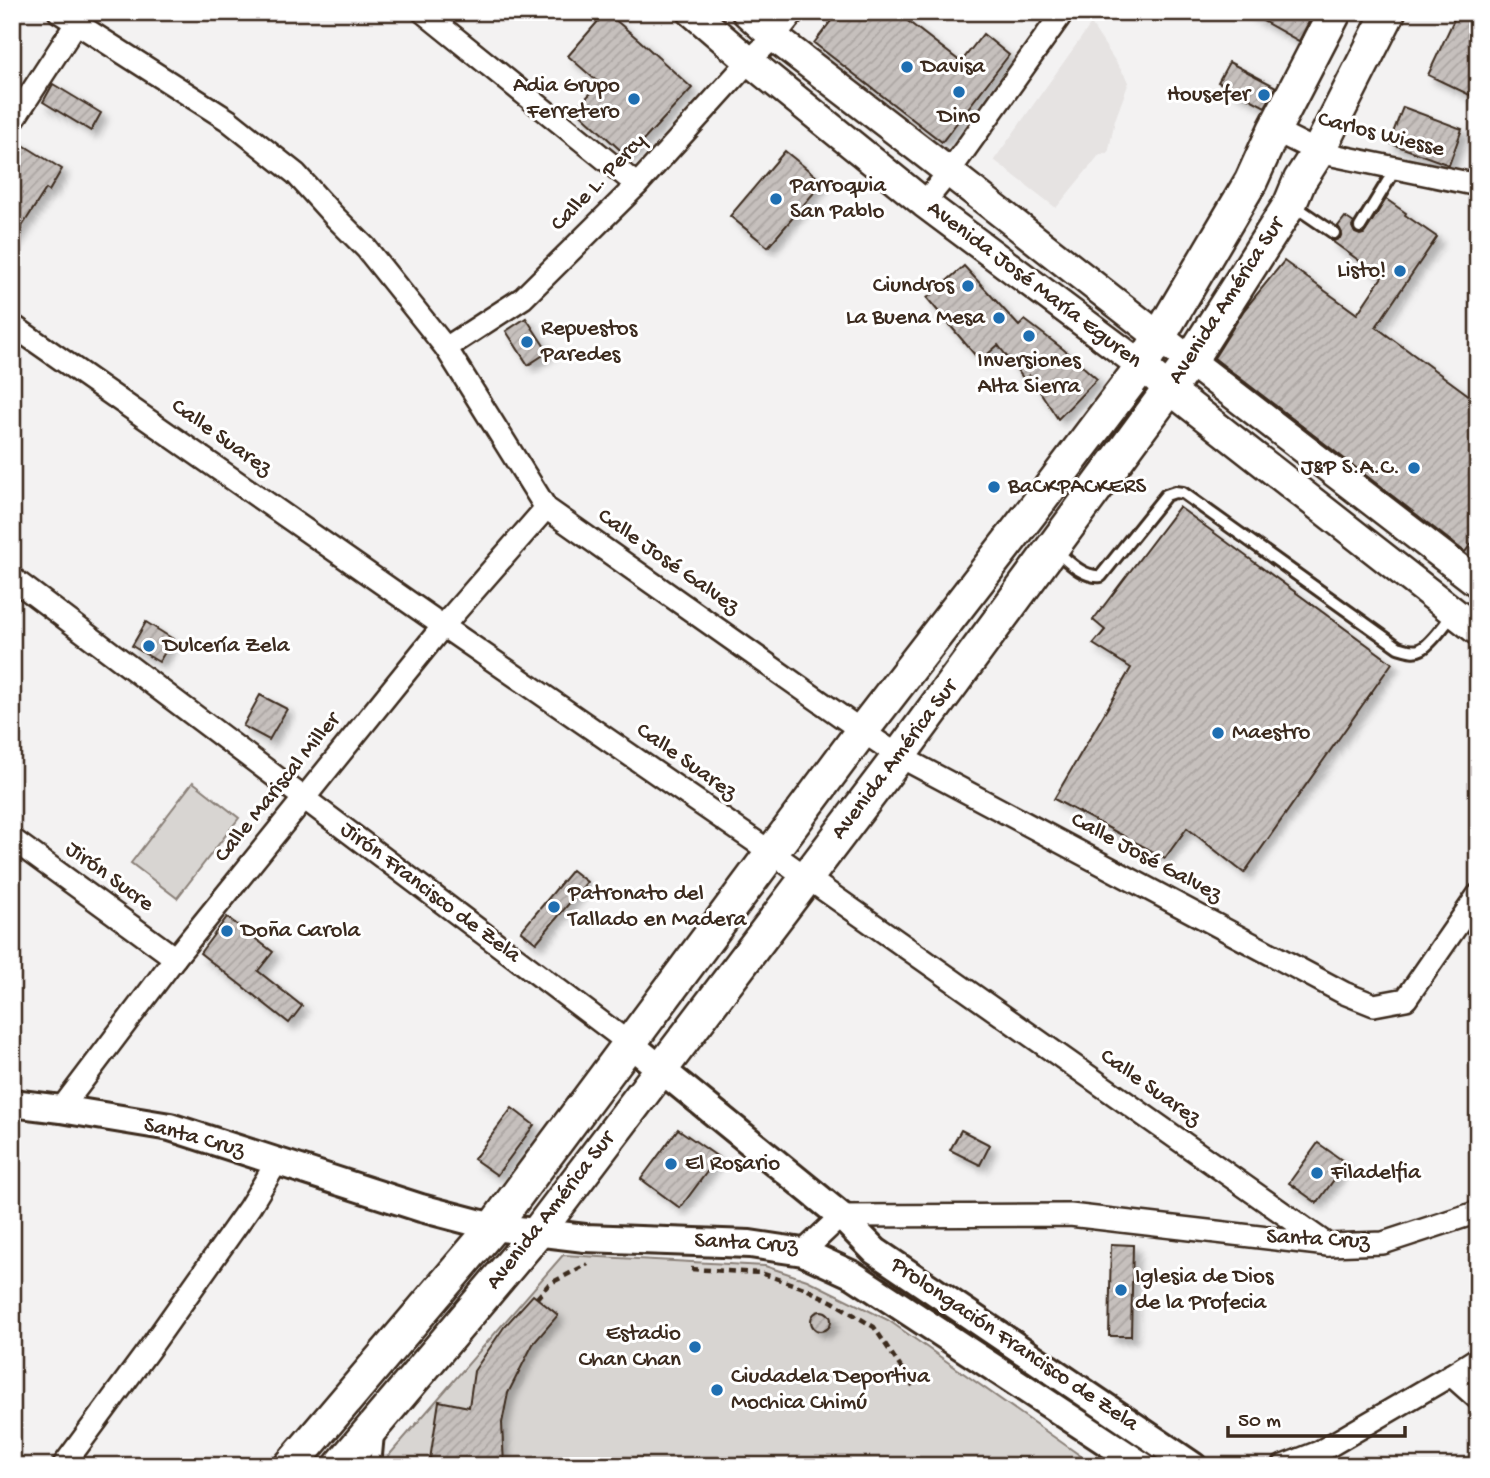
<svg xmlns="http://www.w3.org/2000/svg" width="1490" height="1478" font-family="'Gochi Hand',sans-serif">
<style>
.built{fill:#e6e3e2}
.grass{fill:#d8d5d2;stroke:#8a8078;stroke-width:2}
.building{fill:url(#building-hatch);stroke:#3b2a1e;stroke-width:2;filter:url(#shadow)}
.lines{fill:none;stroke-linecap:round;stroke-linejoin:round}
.service-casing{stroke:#3b2a1e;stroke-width:16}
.minor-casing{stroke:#3b2a1e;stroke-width:26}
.tertiary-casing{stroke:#3b2a1e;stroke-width:32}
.secondary-casing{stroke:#3b2a1e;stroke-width:33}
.primary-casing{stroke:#3b2a1e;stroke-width:37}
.path{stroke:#3b2a1e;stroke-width:4.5;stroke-dasharray:7 5;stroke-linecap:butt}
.service{stroke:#fff;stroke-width:10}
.minor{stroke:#fff;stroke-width:21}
.tertiary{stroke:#fff;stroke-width:26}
.secondary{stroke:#fff;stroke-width:28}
.primary{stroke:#fff;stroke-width:32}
.poi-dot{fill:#1f6fb2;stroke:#fff;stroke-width:2.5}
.labels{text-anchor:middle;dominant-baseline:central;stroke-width:6;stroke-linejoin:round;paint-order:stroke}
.poi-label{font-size:23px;fill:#3b2a1e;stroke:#fff;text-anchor:start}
.street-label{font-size:23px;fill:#3b2a1e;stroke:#fff}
</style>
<defs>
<pattern id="building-hatch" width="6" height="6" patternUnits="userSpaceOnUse" patternTransform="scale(1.75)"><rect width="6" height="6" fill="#c6c0bd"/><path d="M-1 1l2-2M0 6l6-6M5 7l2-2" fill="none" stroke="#aba5a2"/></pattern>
<filter id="shadow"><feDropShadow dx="6" dy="6" stdDeviation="3.5" flood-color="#0004"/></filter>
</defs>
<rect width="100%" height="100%" fill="#f3f2f2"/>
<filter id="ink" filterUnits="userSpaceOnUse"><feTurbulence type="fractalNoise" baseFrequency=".0143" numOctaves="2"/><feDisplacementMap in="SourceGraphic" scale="14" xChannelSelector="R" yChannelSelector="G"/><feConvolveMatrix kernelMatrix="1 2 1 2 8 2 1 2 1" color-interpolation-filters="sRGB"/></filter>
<g filter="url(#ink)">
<path class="built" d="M1091 24 1129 82 1115 120 1108 154H1100L1056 208 994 160Z"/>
<g class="grass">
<path d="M193 782 239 818 177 898 131 863Z"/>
<path d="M563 1255 765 1266 807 1280 888 1320 1095 1466H383L384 1461Z"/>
</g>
<g class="building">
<path d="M606 12 639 40 692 88 628 157 575 109 600 84 568 56Z"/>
<path d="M838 12H896L961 62 983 34 1009 55 942 142 814 43Z"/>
<path d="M1247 12H1314L1299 41Z"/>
<path d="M1457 13 1478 23V99L1428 75Z"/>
<path d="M1229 62 1276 87 1265 107 1218 82Z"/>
<path d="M53 84 101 113 91 131 43 102Z"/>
<path d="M1403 107 1462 129 1449 165 1389 143Z"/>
<path d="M12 138 62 169 49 191 46 189 12 242Z"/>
<path d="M785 151 823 182 768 247 730 216Z"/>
<path d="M1386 199 1406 213 1405 215 1437 237 1376 327 1478 402V535L1465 552 1214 358 1244 310 1284 261 1357 314 1382 277 1329 239 1334 241 1340 238 1342 233 1338 226 1345 217 1354 223 1352 227 1355 233 1360 235 1364 234Z"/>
<path d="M964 266 1019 326 1025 320 1063 349 1097 379 1058 419 1029 375 1024 379 998 345 980 361 927 298Z"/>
<path d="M526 318 548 352 528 365 506 331Z"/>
<path d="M1179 507 1392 663 1244 873 1187 828 1165 858 1054 799 1131 668 1093 644 1105 630 1093 620Z"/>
<path d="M146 622 173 639 159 662 132 646Z"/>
<path d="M260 695 287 709 269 740 243 726Z"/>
<path d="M572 870 587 882 536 943 521 931Z"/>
<path d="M227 917 273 952 258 971 302 1006 289 1023 200 953Z"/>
<path d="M512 1108 534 1125 497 1175 474 1159Z"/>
<path d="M678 1129 718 1157 680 1208 641 1179Z"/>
<path d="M961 1130 990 1145 980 1165 950 1150Z"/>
<path d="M1318 1143 1346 1163 1317 1203 1289 1183Z"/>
<path d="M1111 1244 1133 1245 1131 1336H1109Z"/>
<path d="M533 1295 558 1315 533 1344 508 1393 502 1423 504 1466H429L439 1401 469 1407 474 1371 504 1327Z"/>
<circle cx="821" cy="1321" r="10"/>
</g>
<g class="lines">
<defs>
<g id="service">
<path d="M1293 205 1334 233"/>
<path d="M1360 227 1396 168"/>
<path d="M1055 550C1068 561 1083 578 1101 576L1166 495 1175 492 1183 493 1398 647C1405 649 1414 653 1421 649 1430 645 1447 622 1453 614"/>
<path d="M375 1466 378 1434"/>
</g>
<g id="minor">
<path d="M59 12 228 120 296 174 333 215 366 248 446 348 546 508 862 731 899 756 1344 993 1374 1005 1406 999 1478 895"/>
<path d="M423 12 637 185"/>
<path d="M12 122 83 13"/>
<path d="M1274 130 1318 152 1478 185"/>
<path d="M924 203 949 172 1063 12"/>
<path d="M12 325 443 626 772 853 1328 1245"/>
<path d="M446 348 523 298 637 185 749 61 774 37 794 12"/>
<path d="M12 578 630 1044"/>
<path d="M12 839 175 958"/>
<path d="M61 1109 175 958 443 626 546 508"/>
<path d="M803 1252 841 1216 1070 1215 1328 1245 1383 1243 1478 1212"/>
<path d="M1451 1375 1478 1399"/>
<path d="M63 1466 150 1348 249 1208 277 1162"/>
<path d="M1283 1466 1319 1452 1451 1375 1478 1358"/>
</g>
<g id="tertiary">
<path d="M630 1044 841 1216 875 1251 1193 1466"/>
<path d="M12 1103 61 1109 170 1127 421 1208 493 1227 585 1238 750 1244 803 1252 853 1275 1143 1466"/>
</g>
<g id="secondary">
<path d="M692 12 749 61 924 203 1142 366 1169 389 1478 631"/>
<path d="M746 12 774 37 949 172 1190 361 1478 583"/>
</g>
<g id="primary">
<path d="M290 1466 493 1227 862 731 1036 506 1142 366 1251 181 1274 130 1335 12"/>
<path d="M340 1466 537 1233 899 756 1190 361 1290 204 1300 180 1318 152 1389 12"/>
</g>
</defs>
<use href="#service" class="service-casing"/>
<use href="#minor" class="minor-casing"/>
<use href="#tertiary" class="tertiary-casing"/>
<use href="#secondary" class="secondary-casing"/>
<use href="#primary" class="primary-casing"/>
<g class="path">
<path d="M691 1269 761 1273 804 1288 833 1302 874 1327 913 1386"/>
<path d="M537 1298 549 1284 588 1264"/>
</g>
<use href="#service" class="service"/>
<use href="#minor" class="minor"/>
<use href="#tertiary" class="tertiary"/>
<use href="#secondary" class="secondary"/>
<use href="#primary" class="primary"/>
</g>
</g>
<g class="poi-dot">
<circle cx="907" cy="67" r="7"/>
<circle cx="959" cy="92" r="7"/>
<circle cx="1264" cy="95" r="7"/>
<circle cx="634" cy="99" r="7"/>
<circle cx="776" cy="199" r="7"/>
<circle cx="1400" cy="271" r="7"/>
<circle cx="968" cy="286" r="7"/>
<circle cx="999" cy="318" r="7"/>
<circle cx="1029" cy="336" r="7"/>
<circle cx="527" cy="342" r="7"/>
<circle cx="1414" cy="468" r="7"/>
<circle cx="994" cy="487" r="7"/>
<circle cx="149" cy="646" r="7"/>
<circle cx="1218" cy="733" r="7"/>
<circle cx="554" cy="907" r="7"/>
<circle cx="227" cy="931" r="7"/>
<circle cx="671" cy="1164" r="7"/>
<circle cx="1317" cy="1173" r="7"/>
<circle cx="1121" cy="1290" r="7"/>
<circle cx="695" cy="1347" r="7"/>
<circle cx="717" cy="1390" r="7"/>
</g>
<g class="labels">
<g class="poi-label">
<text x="921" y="67">Davisa</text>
<text x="620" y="86" text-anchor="end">Adia Grupo<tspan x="620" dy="26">Ferretero</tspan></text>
<text x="1250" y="95" text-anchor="end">Housefer</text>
<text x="959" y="117" text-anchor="middle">Dino</text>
<text x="790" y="186">Parroquia<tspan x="790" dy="26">San Pablo</tspan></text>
<text x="1386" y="271" text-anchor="end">Listo!</text>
<text x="954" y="286" text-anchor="end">Ciundros</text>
<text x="985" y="318" text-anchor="end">La Buena Mesa</text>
<text x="541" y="329">Repuestos<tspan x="541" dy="26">Paredes</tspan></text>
<text x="1029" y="361" text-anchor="middle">Inversiones<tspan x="1029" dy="26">Alta Sierra</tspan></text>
<text x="1400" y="468" text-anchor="end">J&amp;P S.A.C.</text>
<text x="1008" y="487">BaCKPACKERS</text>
<text x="163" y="646">Dulcería Zela</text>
<text x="1232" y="733">Maestro</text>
<text x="568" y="894">Patronato del<tspan x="568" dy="26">Tallado en Madera</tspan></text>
<text x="241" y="931">Doña Carola</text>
<text x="685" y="1164">El Rosario</text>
<text x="1331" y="1173">Filadelfia</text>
<text x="1135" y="1277">Iglesia de Dios<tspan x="1135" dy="26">de la Profecia</tspan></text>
<text x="681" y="1334" text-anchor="end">Estadio<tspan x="681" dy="26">Chan Chan</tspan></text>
<text x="731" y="1377">Ciudadela Deportiva<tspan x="731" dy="26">Mochica Chimú</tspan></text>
</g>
<g class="street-label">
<text transform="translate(1381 135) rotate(14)">Carlos Wiesse</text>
<text transform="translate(599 183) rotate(-46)">Calle L. Percy</text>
<text transform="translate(1034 285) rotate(37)">Avenida José María Eguren</text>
<text transform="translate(1227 301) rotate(-57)">Avenida América Sur</text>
<text transform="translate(221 438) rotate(35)">Calle Suarez</text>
<text transform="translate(668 562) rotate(35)">Calle José Galvez</text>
<text transform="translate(895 760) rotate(-53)">Avenida América Sur</text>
<text transform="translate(686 762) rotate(35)">Calle Suarez</text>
<text transform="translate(278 788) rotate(-51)">Calle Mariscal Miller</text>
<text transform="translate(1146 858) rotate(28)">Calle José Galvez</text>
<text transform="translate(109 877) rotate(36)">Jirón Sucre</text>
<text transform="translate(430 893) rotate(37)">Jirón Francisco de Zela</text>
<text transform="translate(1150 1088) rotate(35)">Calle Suarez</text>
<text transform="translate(194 1138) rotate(15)">Santa Cruz</text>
<text transform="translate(551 1211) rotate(-52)">Avenida América Sur</text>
<text transform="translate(1318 1240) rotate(3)">Santa Cruz</text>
<text transform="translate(746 1244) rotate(3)">Santa Cruz</text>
<text transform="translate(1014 1345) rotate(34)">Prolongación Francisco de Zela</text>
</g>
</g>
<rect width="1490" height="1478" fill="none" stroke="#fff" stroke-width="42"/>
<rect x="21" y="21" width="1448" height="1436" fill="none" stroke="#3b2a1e" stroke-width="2.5" filter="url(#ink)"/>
<path d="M1228 1426v10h177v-10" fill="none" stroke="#3b2a1e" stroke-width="3.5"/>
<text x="1238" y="1426" font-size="21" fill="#3b2a1e" stroke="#ffffff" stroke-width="5" paint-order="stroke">50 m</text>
</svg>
